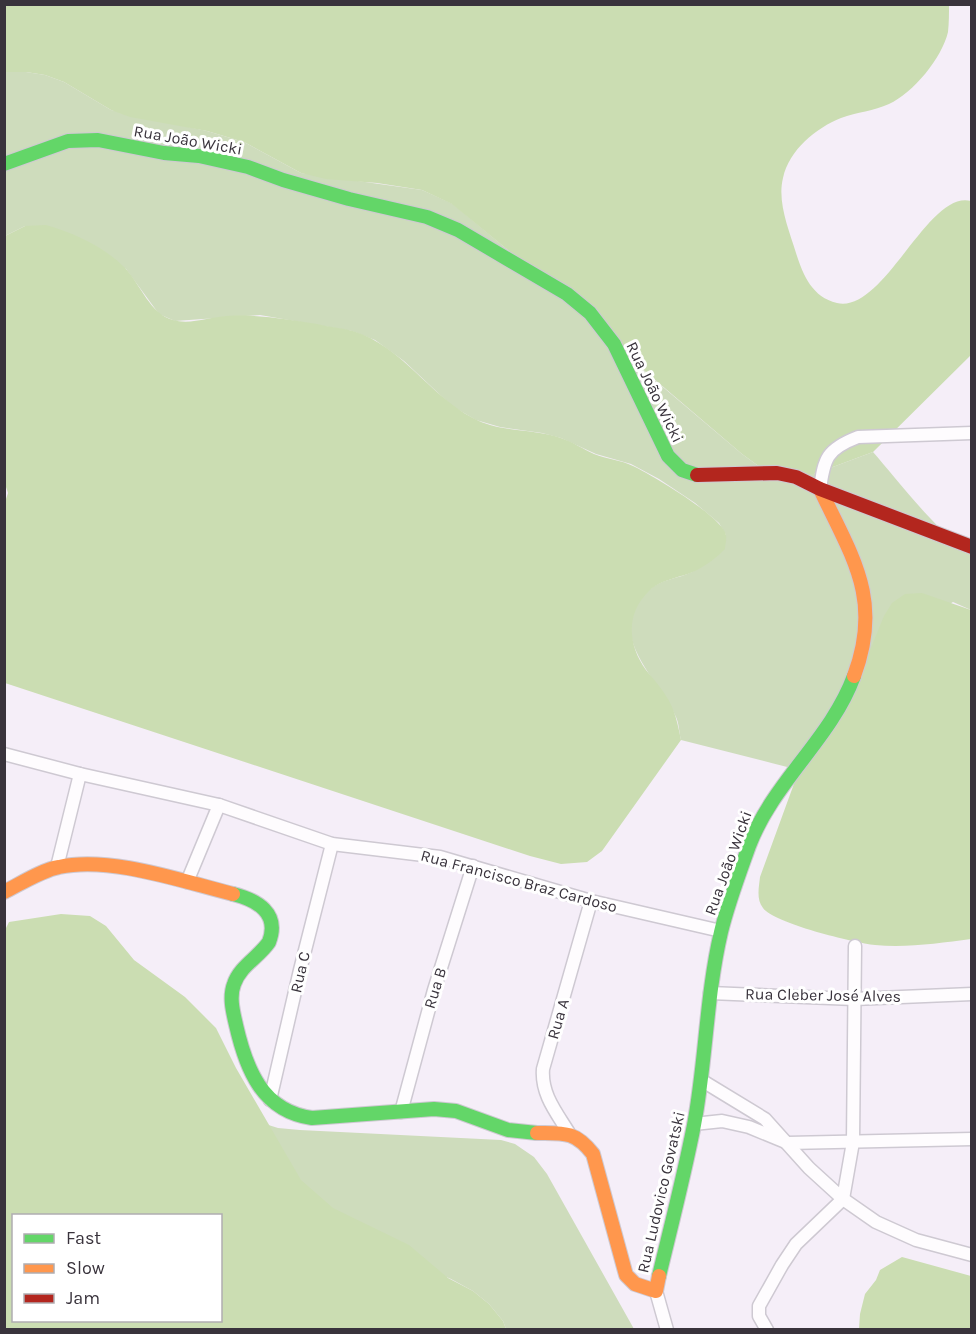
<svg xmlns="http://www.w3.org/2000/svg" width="976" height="1334" font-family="Karla,sans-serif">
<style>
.green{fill:#cedcbc}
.forest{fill:#cbddb2;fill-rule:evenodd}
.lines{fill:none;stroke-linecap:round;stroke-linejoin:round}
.street-casing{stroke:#cec9d2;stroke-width:15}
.fast-casing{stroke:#cec9d2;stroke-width:16}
.slow-casing{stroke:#cec9d2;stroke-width:16}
.jam-casing{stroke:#cec9d2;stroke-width:16}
.street{stroke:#fefcfe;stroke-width:12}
.fast{stroke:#63d668;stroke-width:14}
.slow{stroke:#ff974d;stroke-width:14}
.jam{stroke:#b3261e;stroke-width:14}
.labels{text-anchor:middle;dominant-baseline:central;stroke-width:6;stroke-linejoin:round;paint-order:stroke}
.street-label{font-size:16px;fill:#39333c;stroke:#fff}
</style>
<rect width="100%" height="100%" fill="#f5eef8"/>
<g class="green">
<path d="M5 72H26L45 75 64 82 111 110 207 131 244 142 301 173 422 190 453 204 526 265 605 338 742 454 768 473 814 474 873 452C896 478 942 539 971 552V610L953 602 868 655 799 770 681 740C679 732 679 723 676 717 658 677 601 633 649 590 661 579 678 579 692 572 703 567 718 544 726 535L719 523 695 503 659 479 631 464 596 454 561 438 542 433 500 427 476 420 452 406 404 361 375 340 352 331 260 315 175 321 159 314 126 269 25 226 5 236Z"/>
<path d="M259 1122 278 1128 300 1130 501 1140 515 1144 534 1157 547 1174 634 1329H506L503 1321 489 1304 473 1291 451 1279 399 1257 310 1203Z"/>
</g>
<g class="forest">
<path d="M5 5H949C949 13 949 23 948 32 942 58 913 93 889 104 874 111 857 112 841 118 816 128 789 150 783 178 777 202 789 230 796 253 803 275 812 297 837 303 884 314 928 189 971 201V355L873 452 814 474 785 478 768 473 742 454 572 309 526 265 452 204 422 190 377 183 326 179 301 173 244 142 207 131 130 117 111 110 64 82 45 75 26 72H5Z"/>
<path d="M46 225C76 234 103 246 125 268 141 285 150 314 173 320 190 325 210 317 227 316 258 314 287 319 317 324 329 327 342 328 353 331 402 346 429 395 473 418 500 433 533 428 561 438 573 442 583 449 594 454 607 459 621 460 633 466 652 475 723 517 726 535 727 539 725 545 725 549 716 558 707 565 695 571 680 578 661 579 649 591 625 614 628 645 646 670 653 679 661 687 666 696 675 709 678 725 681 740L602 851 587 862 561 864 530 856 5 683 4 505 8 493 4 481 5 236 25 226Z"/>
<path d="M922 593 971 610V939C940 943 907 948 875 945 855 943 773 923 763 908 756 899 759 887 760 877L799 770 868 655 884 616 892 603 905 594Z"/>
<path d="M61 914 90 916 106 926 134 960 185 997 216 1028 236 1068 301 1180 333 1208 409 1245 448 1278 473 1291 489 1304 503 1321 506 1329H5V930L9 922ZM14 1216H220V1320H14Z"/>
<path d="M902 1257 971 1276V1329H859L860 1314 865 1294 876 1280 880 1270Z"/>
</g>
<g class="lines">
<defs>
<g id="street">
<path d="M820 489C824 458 827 449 858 437L972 433"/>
<path d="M4 754 80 774 219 805 332 844 440 857 591 901 721 931"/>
<path d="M57 867 80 774"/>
<path d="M187 882 219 805"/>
<path d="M710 993 854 999 972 994"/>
<path d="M701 1080 765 1119 809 1168 843 1199 876 1222 916 1240 972 1255"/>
<path d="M270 1100 300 970 332 844"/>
<path d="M401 1112 434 990 473 866"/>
<path d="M694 1124 722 1121 749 1127 788 1143 972 1139"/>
<path d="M569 1133C556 1112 541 1094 543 1069L591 901"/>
<path d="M656 1291 667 1330"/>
<path d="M767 1330 759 1316V1306L782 1265 796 1244 843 1199 853 1142 855 946"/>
</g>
<g id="fast">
<path d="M4 164 68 141 98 140 164 153 199 156 248 167 283 180 349 199 427 217 458 230 567 294 590 313 614 344 668 456 682 470 697 475"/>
<path d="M233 894C257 900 280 913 269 942 259 957 240 966 234 984 229 997 233 1012 236 1025 246 1069 262 1111 312 1118L434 1109 456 1111 508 1130 537 1133"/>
<path d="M659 1276C671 1226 684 1176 694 1125 706 1062 706 996 721 932 728 903 739 874 749 846 773 782 831 739 854 676"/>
</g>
<g id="slow">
<path d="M820 489C852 557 883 599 854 676"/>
<path d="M4 892C20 884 42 870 59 867 111 856 181 881 233 894"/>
<path d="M537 1133C564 1133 575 1131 593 1154L626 1275 635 1284 656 1291 659 1276"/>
</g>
<path id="jam" d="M697 475 777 473 796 477 820 489 972 547"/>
</defs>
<use href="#street" class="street-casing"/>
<use href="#fast" class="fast-casing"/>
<use href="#slow" class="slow-casing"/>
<use href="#jam" class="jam-casing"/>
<use href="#street" class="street"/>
<use href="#fast" class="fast"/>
<use href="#slow" class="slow"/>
<use href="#jam" class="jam"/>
</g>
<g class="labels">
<g class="street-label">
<text transform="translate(188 140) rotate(10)">Rua João Wicki</text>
<text transform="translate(655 392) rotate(64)">Rua João Wicki</text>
<text transform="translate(728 863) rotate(-70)">Rua João Wicki</text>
<text transform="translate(519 881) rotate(15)">Rua Francisco Braz Cardoso</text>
<text transform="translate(300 972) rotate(-77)">Rua C</text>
<text transform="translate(435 988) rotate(-73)">Rua B</text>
<text transform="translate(823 995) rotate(1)">Rua Cleber José Alves</text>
<text transform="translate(558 1019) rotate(-74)">Rua A</text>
<text transform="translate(661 1192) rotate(-77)">Rua Ludovico Govatski</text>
</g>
</g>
<rect width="976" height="1334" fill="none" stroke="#39333c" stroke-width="12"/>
<rect x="12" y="1214" width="210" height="108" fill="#ffffff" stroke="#b0adb1" stroke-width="1.5"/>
<rect x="24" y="1234" width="30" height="9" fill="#63d668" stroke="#b0adb1" stroke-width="1.5"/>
<text x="66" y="1244" font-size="18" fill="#39333c">Fast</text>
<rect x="24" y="1264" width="30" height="9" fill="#ff974d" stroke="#b0adb1" stroke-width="1.5"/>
<text x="66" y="1274" font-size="18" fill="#39333c">Slow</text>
<rect x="24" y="1294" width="30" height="9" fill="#b3261e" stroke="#b0adb1" stroke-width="1.5"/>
<text x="66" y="1304" font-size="18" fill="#39333c">Jam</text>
</svg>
